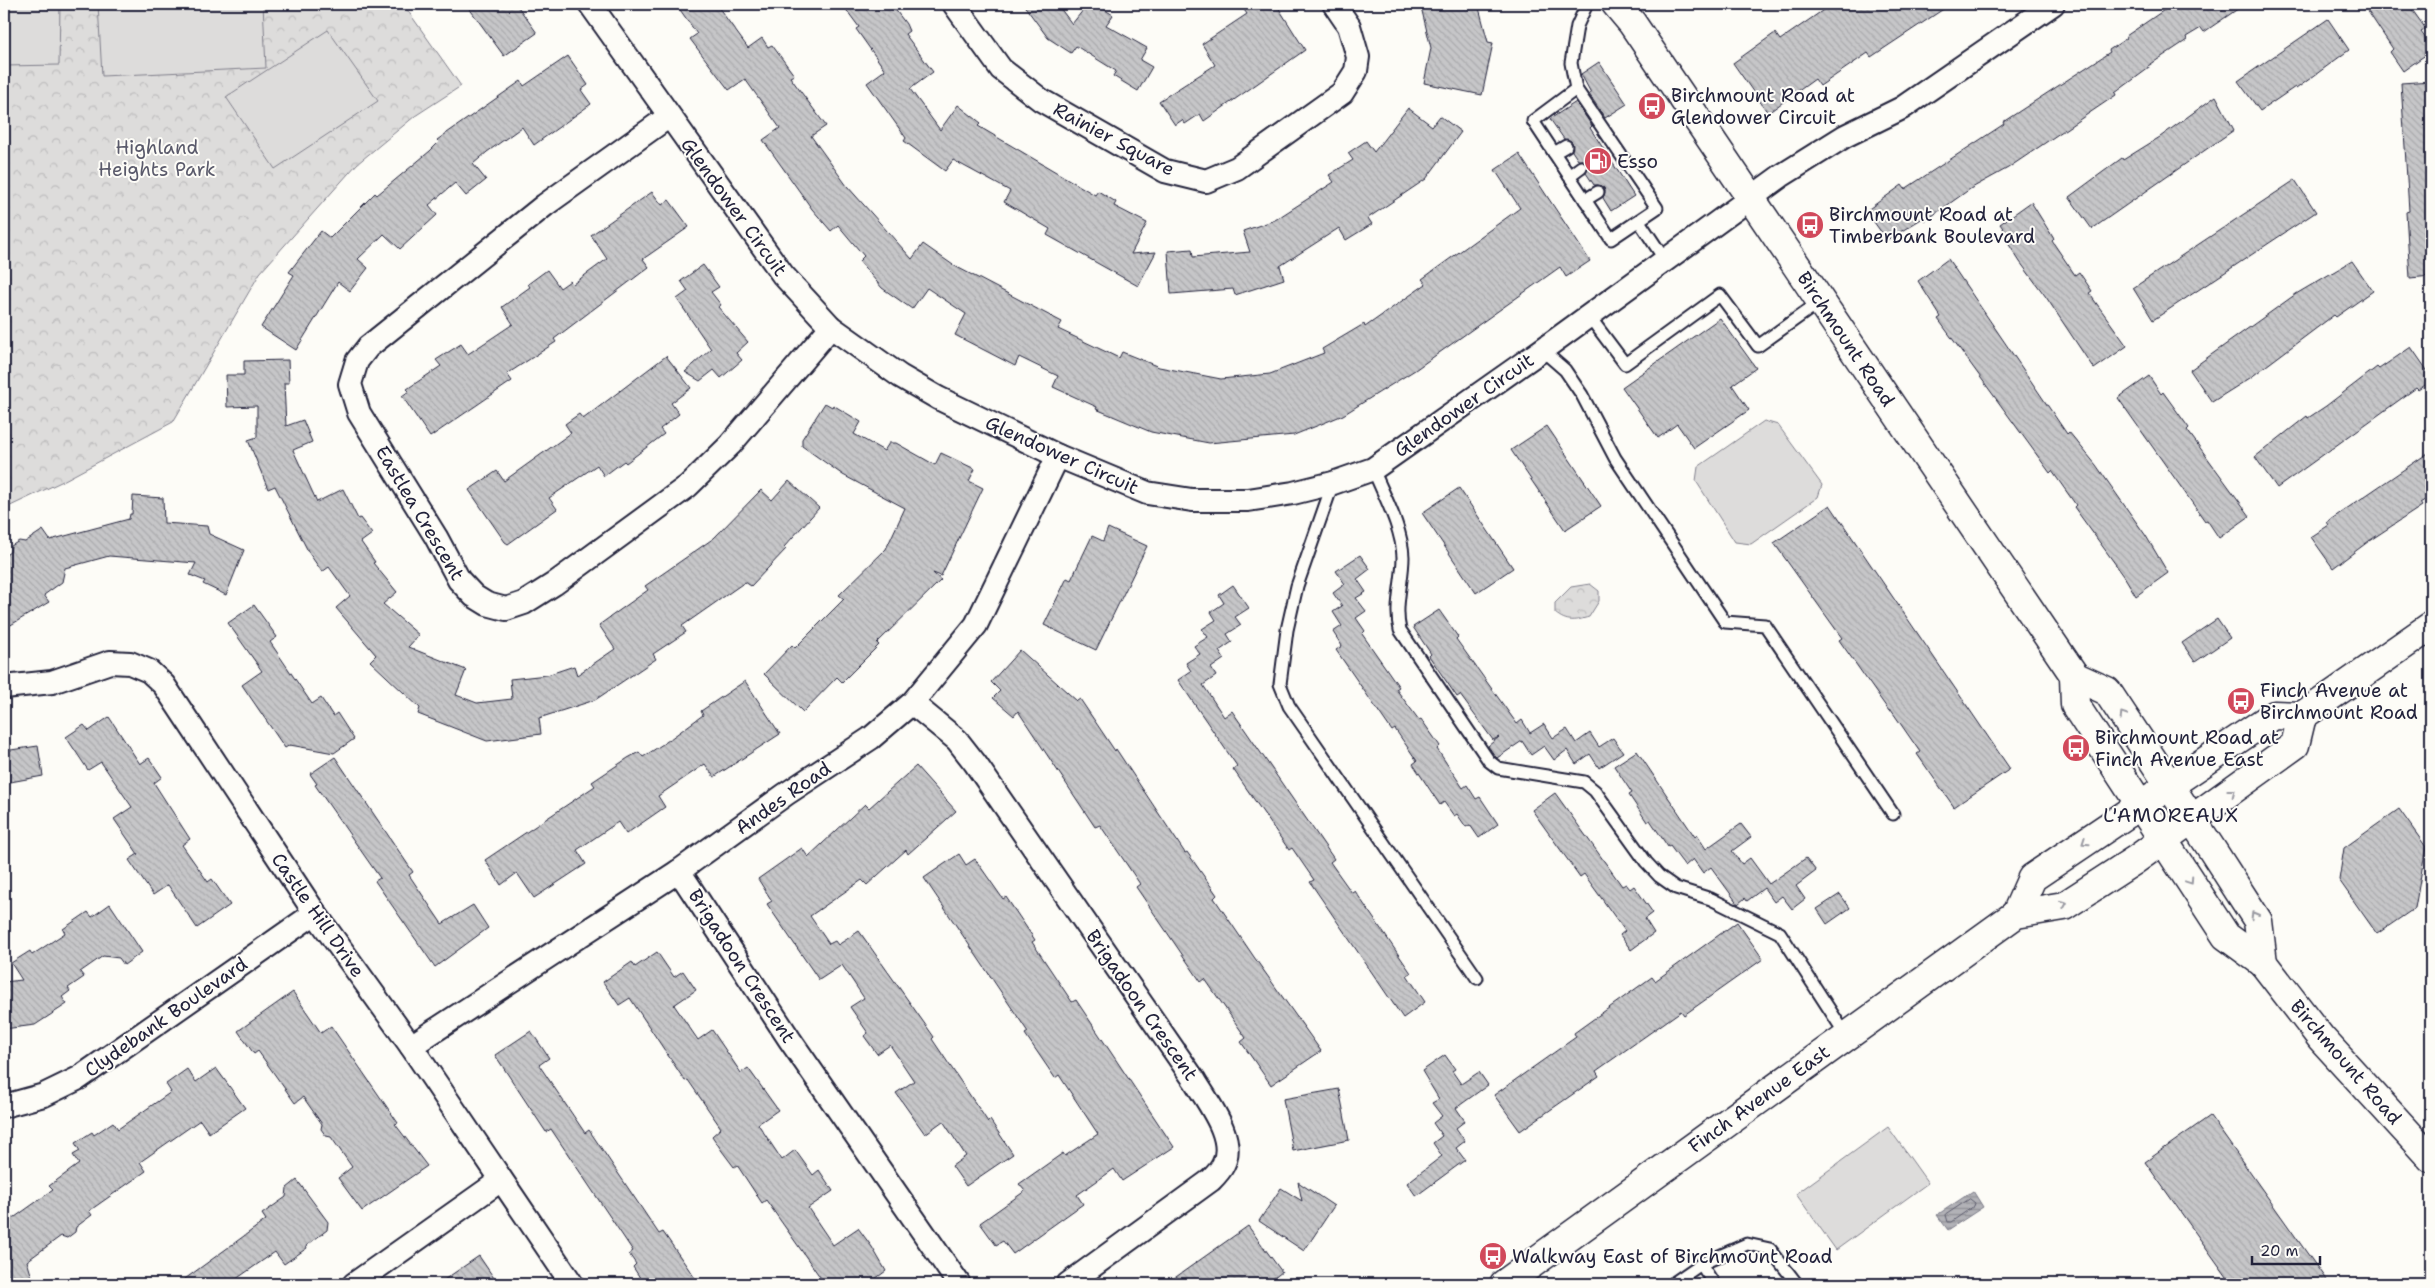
<svg xmlns="http://www.w3.org/2000/svg" width="2435" height="1288" font-family="'Shantell Sans',sans-serif">
<style>
.forest{fill:url(#forest-crowns);stroke:#807f8b}
.pitch{fill:#dddcdb;stroke:#807f8b}
.water{fill:url(#water-rules);stroke:#787885}
.lines{fill:none;stroke-linecap:round;stroke-linejoin:round}
.shore{stroke:#5c5c6d;stroke-width:1}
.building{fill:url(#building-back-hatch);stroke:#22223b}
.service-casing{stroke:#22223b;stroke-width:15}
.minor-casing{stroke:#22223b;stroke-width:26}
.secondary-casing{stroke:#22223b;stroke-width:31}
.service{stroke:#fdfcf7;stroke-width:11}
.minor{stroke:#fdfcf7;stroke-width:22}
.secondary{stroke:#fdfcf7;stroke-width:28}
.oneway{stroke:#9a9aa2}
.labels{text-anchor:middle;dominant-baseline:central;stroke-width:4;stroke-linejoin:round;paint-order:stroke}
.poi-label{font-size:19px;fill:#22223b;stroke:#fdfcf7;text-anchor:start}
.street-label{font-size:19px;fill:#22223b;stroke:#fdfcf7}
.park-label{font-size:19px;fill:#5a5a6b;stroke:#fdfcf7}
.neighbourhood-label{font-size:20px;letter-spacing:1px;fill:#22223b;stroke:#fdfcf7}
</style>
<defs>
<pattern id="forest-crowns" width="20" height="18" patternUnits="userSpaceOnUse" patternTransform="scale(1.25)"><rect width="20" height="18" fill="#dddcdb"/><path d="M2 6a3 3 0 1 1 6 0M12 15a3 3 0 1 1 6 0" fill="none" stroke="#bdbcbd"/></pattern>
<pattern id="water-rules" width="6" height="5" patternUnits="userSpaceOnUse" patternTransform="scale(1.25)"><rect width="6" height="5" fill="#b2b2b7"/><path d="M0 2.5h6" fill="none" stroke="#909096"/></pattern>
<pattern id="building-back-hatch" width="6" height="6" patternUnits="userSpaceOnUse" patternTransform="scale(1.25)"><rect width="6" height="6" fill="#c6c6c8"/><path d="M-1 5l2 2M0 0l6 6M5-1l2 2" fill="none" stroke="#aaaaad"/></pattern>
</defs>
<rect width="100%" height="100%" fill="#fdfcf7"/>
<filter id="ink" filterUnits="userSpaceOnUse"><feTurbulence type="fractalNoise" baseFrequency=".02" numOctaves="2"/><feDisplacementMap in="SourceGraphic" scale="10" xChannelSelector="R" yChannelSelector="G"/><feConvolveMatrix kernelMatrix="1 2 1 2 8 2 1 2 1" color-interpolation-filters="sRGB"/></filter>
<g filter="url(#ink)">
<g class="forest">
<path d="M4 4H403L461 86 415 116 357 164 260 273 173 422 61 482 4 509Z"/>
<path d="M1590 584 1599 591V601L1589 617C1575 621 1567 623 1555 613V603L1571 587Z"/>
</g>
<g class="pitch">
<path d="M4 4H60L59 65 4 66Z"/>
<path d="M98 4H263L266 68 102 76Z"/>
<path d="M328 30 378 101 275 169 226 97Z"/>
<path d="M1764 421 1778 425 1822 485 1818 497 1751 544 1735 542 1696 481 1698 467Z"/>
<path d="M1888 1127 1928 1183 1836 1250 1796 1194Z"/>
</g>
<path class="water" d="M1973 1191 1983 1207 1948 1230 1937 1215Z"/>
<g class="lines">
<path class="shore" d="M1970 1199 1975 1203 1974 1206 1951 1222H1948L1946 1215Z"/>
</g>
<g class="building">
<path d="M466 4H516L537 33 504 56Z"/>
<path d="M676 4H716L748 48 762 38 768 47 772 45 794 75 790 77 826 126 811 136 847 186 912 259 923 244 953 265 1062 322 1058 329 1119 358 1122 352 1159 367 1221 379 1270 374 1324 353 1322 349 1364 324 1365 327 1426 284 1422 279 1520 208 1495 170 1519 154 1590 261 1566 277 1560 267 1415 370 1343 415 1319 425 1294 435 1209 443 1151 432 1096 409 1097 407 1053 387 1058 376 1019 357 1015 366 955 335 966 314 927 288 912 309 882 288 859 261 864 256 838 225 831 231 812 209 763 140 780 128 745 79 729 90 690 39 697 34Z"/>
<path d="M842 4H891L906 24 909 31 905 34 933 72 910 89 940 130 958 105 981 123 978 126 1095 195 1098 191 1116 202 1114 206 1147 223 1131 254 1156 252 1138 286 1047 235 1050 229 1004 202 1010 191 953 160 945 171 904 141 906 138 867 83 885 70 856 29 859 27Z"/>
<path d="M1023 4H1057L1072 24 1088 4H1096L1113 15 1106 25 1147 48 1140 60 1152 67 1138 91 1113 76 1116 71 1076 46 1071 53 1048 38Z"/>
<path d="M1240 4H1276L1305 50 1204 121 1200 114 1185 124 1182 120 1175 125 1159 101 1215 65 1202 44 1247 14Z"/>
<path d="M1433 4H1478L1488 42 1493 43 1482 95 1424 83 1431 48 1421 7Z"/>
<path d="M1832 4H1951L1871 57 1868 53 1820 86 1815 79 1768 113 1733 63 1775 33 1780 40Z"/>
<path d="M2173 4H2245L2204 32 2201 28 2186 37 2187 40 2148 66 2149 68 2115 93 2116 95 2008 168 1970 189 1925 221 1923 218 1887 240 1866 211 1902 185 1905 189 2004 124 2003 122 2110 52 2109 50 2127 38 2126 36Z"/>
<path d="M2363 4H2408L2426 29 2421 32 2431 46V51L2403 71 2390 52 2393 49Z"/>
<path d="M2328 19 2349 50 2296 89 2295 87 2260 111 2238 81Z"/>
<path d="M568 56 588 85 581 90 591 104 534 145 522 127 487 152 473 164 486 180 466 196 455 183 429 205 437 215 400 249 384 234 358 259 368 268 350 291 338 282 296 350 261 327 294 275 289 272 321 231 330 238 375 193 377 195 430 151 439 142 437 140 521 81 524 86Z"/>
<path d="M1599 62 1627 104 1605 118 1589 94 1591 93 1581 74Z"/>
<path d="M2431 81V276L2410 278 2406 212 2409 211 2401 83Z"/>
<path d="M2216 96 2234 130 2092 229 2069 197 2122 158 2123 160 2160 137Z"/>
<path d="M1576 102 1592 126 1590 128 1634 196 1611 211 1603 198 1605 192 1604 188 1598 185H1594L1586 173 1587 163 1583 160H1578L1572 151V142L1564 139 1550 119Z"/>
<path d="M1408 108 1432 126 1440 116 1461 132 1426 179 1368 218 1372 224 1346 240 1339 228 1280 266 1284 279 1235 295 1233 289 1171 294 1168 251 1192 249 1193 257 1250 252 1243 231 1275 220 1334 182 1329 175 1353 160 1348 153 1366 141 1374 152Z"/>
<path d="M2295 180 2316 212 2153 320 2133 288Z"/>
<path d="M652 192 662 205 669 200 689 227 643 259 649 267 554 339 556 342 507 374 512 381 430 437 402 396 409 391 407 389 441 366 436 360 461 344 468 354 513 324 502 307 530 287 528 284 547 270 560 288 570 281 573 284 607 259 591 235Z"/>
<path d="M2031 202 2054 239 2052 241 2075 275 2079 272 2092 291 2089 293 2127 346 2094 369 2046 297 2020 262 2008 243 2012 241 2000 224Z"/>
<path d="M1948 259 2067 434 2069 432 2096 465 2146 536 2168 573 2136 596 2124 576 2074 507 2076 505 2052 471 2050 473 1938 319 1941 317 1918 281Z"/>
<path d="M2352 261 2373 291 2336 317 2334 315 2250 378 2212 402 2190 370 2296 294Z"/>
<path d="M703 265 719 287 711 292 721 305 718 307 748 342 736 353 742 360 721 378 714 370 700 381 685 372 711 349 677 299 688 291 681 281Z"/>
<path d="M1720 318 1756 368 1732 385 1749 410 1694 448 1677 424 1658 438 1622 387Z"/>
<path d="M2411 347 2431 376V381L2418 390 2416 388 2277 488 2255 457 2307 416 2308 418 2326 406 2377 367 2379 369Z"/>
<path d="M666 356 691 388 671 403 679 414 660 429 664 434 626 463 624 461 604 476 597 465 549 498 557 509 508 544 505 542 469 490 497 471 504 481 571 433 565 424 579 414 583 419Z"/>
<path d="M288 360 289 383H284L286 426 303 420 312 442 293 450 317 502 343 489 358 519 360 518 372 534 361 542 375 562 373 563 397 592 383 604 419 635 408 647 466 670 456 695 477 703 512 699 510 679 547 675 574 666 577 675 615 649 599 625 648 590 645 586 714 538 761 490 772 500 789 481 819 508 784 547 786 549 751 586 745 582 682 626 686 632 653 654 656 659 595 700 539 718 541 734 487 741 418 714 420 708 370 661 376 655 336 608 350 596 329 567 322 572 309 553 275 486 268 489 248 440 257 437V406L227 407 226 375H244V361Z"/>
<path d="M2149 376 2161 394 2163 392 2189 428 2187 430 2250 516 2219 538 2207 520 2205 521 2118 398Z"/>
<path d="M825 403 832 407 833 405 861 422 854 434 884 451 889 443H896L935 465 941 453 975 469 969 481 983 488 941 576 933 573 941 580 877 643 879 645 842 682 837 677 803 712 764 674 792 645 795 648 844 599 839 595 886 549 905 508 843 475 802 446V439Z"/>
<path d="M1547 426 1601 506 1565 530 1511 450Z"/>
<path d="M2431 451V496L2420 503 2422 506 2369 541 2333 568 2311 537 2329 525 2327 522Z"/>
<path d="M1459 488 1513 568 1476 593 1422 513Z"/>
<path d="M133 496 163 498 164 523 207 526 209 534 244 550 226 595 203 584 205 581 190 575 196 563 109 556 65 568 62 582 44 595 49 602 4 629V556L10 552 11 546 19 541 25 542 43 530 50 540 129 519 130 514H132Z"/>
<path d="M1830 505 2010 769 1954 807 1917 754 1920 752 1891 710 1889 711 1839 640 1842 638 1774 543Z"/>
<path d="M1108 528 1147 546 1096 650 1044 625 1067 578 1071 580 1092 536 1103 541Z"/>
<path d="M1360 555 1370 569 1357 579 1366 592 1356 598 1366 611 1356 618 1365 631 1362 634 1399 687 1396 689 1419 720 1421 719 1440 746 1437 749 1463 788 1467 785 1476 799 1480 797 1498 824 1479 838 1470 825 1466 827 1457 814 1454 816 1444 802 1440 805 1413 764 1417 761 1395 729 1392 731 1336 650 1342 646 1333 632 1342 626 1333 612 1342 606 1333 593 1345 584 1336 571Z"/>
<path d="M1233 585 1249 608 1235 617 1241 625 1227 634 1232 642 1219 651 1224 659 1211 668 1216 676 1203 685 1224 717 1232 711 1334 859 1330 862 1352 893 1355 891 1411 973 1407 975 1425 1002 1403 1018 1310 882 1314 880 1292 848 1289 850 1233 769 1237 766 1178 680 1191 671 1186 663 1200 654 1194 646 1208 637 1202 629 1216 620 1211 612 1224 603 1219 595Z"/>
<path d="M254 605 277 637 270 642 312 704 321 698 333 716 337 713 354 739 334 753 290 745 285 748 242 685 262 671 228 623Z"/>
<path d="M1439 610 1458 637 1456 639 1517 724 1522 720 1530 733 1544 724 1553 738 1567 729 1576 743 1590 733 1599 747 1613 738 1623 752 1599 768 1590 754 1576 764 1567 750 1554 760 1544 746 1531 755 1522 741 1497 758 1495 756 1488 746 1499 737 1493 740 1460 695 1457 697 1429 656 1431 654 1413 627Z"/>
<path d="M2217 619 2230 638 2195 662 2182 643Z"/>
<path d="M1020 650 1077 701 1080 699 1115 751 1116 749 1185 853 1187 852 1217 895 1214 898 1254 957 1321 1051 1271 1085 1241 1042 1246 1038 1205 979 1201 982 1136 887 1140 884 1100 825 1095 827 1018 711 1014 716 993 698 1000 691 991 682Z"/>
<path d="M745 681 780 734 714 777 705 764 658 796 665 807 626 834 618 822 577 850 586 864 534 898 517 873 501 885 485 860 595 786 592 782 628 758 639 752 643 757 666 742 703 715 701 711Z"/>
<path d="M109 717 140 764 149 758 162 777 154 783 190 839 182 845 208 882 212 879 230 905 197 928 168 885 153 895 129 860 138 854 114 819 132 807 101 762 88 770 66 737 84 725 89 731Z"/>
<path d="M38 746 43 776 5 783 4 751Z"/>
<path d="M1637 751 1695 837 1697 835 1706 849 1741 824 1751 837 1732 851 1742 864 1750 858 1769 884 1806 858 1816 871 1796 886 1805 899 1792 909 1782 896 1774 902 1764 888 1747 901 1745 898 1738 904 1711 867 1703 873 1693 859 1685 866 1670 846 1668 847 1650 820 1647 822 1629 795 1632 793 1614 766Z"/>
<path d="M335 757 413 872 409 875 442 924 473 905 488 928 435 967 375 881 380 878 315 785 317 784 310 774Z"/>
<path d="M916 766 956 811 908 854 906 850 867 885 862 880 810 916 829 944 835 941 838 945 859 931 934 1037 932 1039 988 1122 990 1120 1013 1154 966 1186 952 1166 966 1156 943 1121 925 1134 896 1093 914 1081 890 1045 877 1054 864 1036 868 1033 850 1007 864 998 842 965 819 980 767 904 772 901 758 879 802 848 808 857 865 804 869 808Z"/>
<path d="M1555 793 1622 886 1626 884 1630 889 1634 886 1653 913 1645 919 1654 933 1631 950 1620 935 1625 931 1584 874 1580 877 1532 810Z"/>
<path d="M2399 809 2426 847 2415 908 2377 934 2339 880 2344 848Z"/>
<path d="M959 854 966 865 975 859 1003 899 1006 897 1035 940 1032 942 1072 1002 1076 1000 1174 1147 1122 1181 1114 1169 1077 1195 1083 1204 1013 1254 1003 1241 996 1245 980 1223 1025 1191 1019 1184 1063 1153 1065 1156 1098 1134 1059 1075 1055 1078 1025 1034 1028 1032 924 878Z"/>
<path d="M1840 894 1850 908 1827 924 1817 909Z"/>
<path d="M110 904 142 952 124 965 119 958 103 956 80 972 84 977 68 988 70 991 62 997 67 1004 35 1025 4 1029V982L22 980 11 963 30 951 32 955 65 933 63 929 88 912 92 917Z"/>
<path d="M1737 922 1763 959 1684 1015 1681 1011 1596 1071 1599 1076 1520 1131 1494 1095 1576 1037 1574 1033 1652 977 1655 981Z"/>
<path d="M657 952 674 977 683 971 696 990 674 1005 698 1040 712 1030 741 1073 748 1068 778 1110 758 1124 782 1160 795 1150 813 1175 819 1170 833 1191 808 1208 833 1245 858 1228 872 1247 886 1271 868 1284H825L766 1200 762 1203 737 1165 734 1167 722 1151 712 1136 721 1128 688 1080 685 1081 630 998 619 1005 603 982 632 962 635 967Z"/>
<path d="M293 992 321 1033 331 1026 398 1123 395 1124 427 1166 362 1211 338 1178 352 1167 331 1137 326 1136 321 1129 322 1124 303 1097 295 1103 258 1051 254 1054 238 1031Z"/>
<path d="M531 1031 549 1058 539 1065 585 1133 589 1130 659 1234 663 1232 699 1284H644L633 1267 636 1264 629 1254 633 1251 551 1129 546 1132 495 1055Z"/>
<path d="M1445 1055 1455 1069 1452 1071 1461 1084 1479 1072 1488 1085 1456 1108 1465 1121 1456 1128 1465 1141 1456 1148 1465 1160 1416 1196 1407 1183 1442 1156 1433 1143 1442 1136 1433 1123 1442 1116 1432 1103 1439 1099 1422 1071Z"/>
<path d="M216 1068 245 1108 209 1133 200 1120 140 1162 146 1171 89 1211 92 1215 76 1227 75 1232 67 1238 61 1236 27 1261 34 1284H4V1220L15 1217 53 1190 49 1186 79 1164 73 1155 80 1151 75 1143 92 1132 94 1135 113 1122 118 1129 171 1092 166 1084 187 1069 196 1082Z"/>
<path d="M1339 1089 1349 1140 1293 1151 1283 1099Z"/>
<path d="M2210 1116 2329 1284H2232L2145 1162Z"/>
<path d="M297 1180 328 1222 327 1230 306 1246 307 1248 284 1264 275 1252 229 1284H178L266 1220 262 1214 286 1197 287 1188Z"/>
<path d="M1298 1182 1334 1206 1304 1251 1259 1221 1281 1188 1302 1201Z"/>
<path d="M1248 1226 1282 1272 1266 1284H1166Z"/>
<path d="M479 1256 498 1284H438Z"/>
</g>
<g class="lines">
<defs>
<g id="service">
<path d="M1576 89 1533 121 1611 239 1657 208 1576 89 1571 63 1577 26 1587 4"/>
<path d="M1554 153 1566 146"/>
<path d="M1569 176 1581 167"/>
<path d="M1585 200 1598 192"/>
<path d="M1639 221 1665 260"/>
<path d="M1589 316 1625 364 1720 295 1758 346 1821 301"/>
<path d="M1542 350 1565 370 1582 395 1615 458 1725 622 1765 625 1893 814"/>
<path d="M1373 469C1384 496 1402 527 1403 557 1403 581 1394 606 1400 630L1489 761 1498 768 1584 782 1595 791 1646 862 1659 876 1676 888 1711 899 1780 933 1846 1035"/>
<path d="M1333 483 1297 586 1287 630 1280 684 1289 706 1305 729 1477 978"/>
<path d="M1701 1264 1714 1284"/>
<path d="M1672 1284 1701 1264 1747 1244 1770 1249 1797 1284"/>
</g>
<g id="minor">
<path d="M590 4 783 275 831 327 900 376 938 398 1058 456 1147 493 1192 500H1248L1293 493 1333 483 1373 469 1542 350 1781 176 1845 136 1902 108 2053 4"/>
<path d="M954 4 1001 69 1041 100 1165 171 1206 181 1237 168 1342 93 1356 71 1358 57 1349 26 1334 4"/>
<path d="M668 117 545 205 368 347 357 361 350 384 359 413 436 537 459 580 474 596 487 604 506 609 524 603 554 584 688 486 730 445 831 327"/>
<path d="M4 687 52 682 110 662 130 663 149 671 164 685 315 913 411 1046 572 1284"/>
<path d="M912 703 957 740 975 763 1195 1081C1208 1103 1237 1139 1223 1165 1220 1171 1215 1176 1211 1180L1068 1284"/>
<path d="M679 871 790 1040 959 1284"/>
<path d="M411 1046 679 871 786 794 871 738 912 703 976 625 1058 456"/>
<path d="M4 1106 44 1095 79 1078 315 913"/>
<path d="M354 1284 501 1180"/>
</g>
<g id="secondary">
<path d="M1616 4 1632 23 2072 672 2074 676 2075 705 2226 936 2263 963 2321 1038 2431 1158"/>
<path d="M2074 676 2107 691 2211 848 2258 921 2263 963"/>
<path d="M2016 914 2032 878 2274 715 2302 716 2431 626"/>
<path d="M1504 1284 2016 914 2064 906 2135 860 2295 745 2302 716"/>
</g>
</defs>
<use href="#service" class="service-casing"/>
<use href="#minor" class="minor-casing"/>
<use href="#secondary" class="secondary-casing"/>
<use href="#service" class="service"/>
<use href="#minor" class="minor"/>
<use href="#secondary" class="secondary"/>
</g>
<defs><path id="oneway-chevron" d="M-2-3.5L2.5 0L-2 3.5" fill="none" stroke-width="1.6" stroke-linecap="round" stroke-linejoin="round" transform="scale(1.25)"/></defs>
<g class="oneway">
<use href="#oneway-chevron" transform="translate(2123 715) rotate(-123)"/>
<use href="#oneway-chevron" transform="translate(2232 792) rotate(-37)"/>
<use href="#oneway-chevron" transform="translate(2085 842) rotate(146)"/>
<use href="#oneway-chevron" transform="translate(2190 881) rotate(56)"/>
<use href="#oneway-chevron" transform="translate(2064 904) rotate(-22)"/>
<use href="#oneway-chevron" transform="translate(2254 915) rotate(-120)"/>
</g>
</g>
<defs>
<symbol id="bus-disc" viewBox="-11 -11 22 22"><circle r="9.5" fill="#d1495b" stroke="#fdfcf7"/><path d="M-5-6H5V4H4V6H2V4H-2V6H-4V4H-5ZM-3.5-4V0h7V-4ZM-3.5 1.2v1.5H-2V1.2ZM2 1.2v1.5H3.5V1.2Z" fill="#fff"/></symbol>
<symbol id="fuel-disc" viewBox="-11 -11 22 22"><circle r="9.5" fill="#d1495b" stroke="#fdfcf7"/><path d="M-5.5-6h7V0h2V4h1.3V-2.5L3-4.5l.8-.8L6-3V5H2.5V1h-1V6h-7ZM-4.2-4.7v3.2H.2V-4.7Z" fill="#fff"/></symbol>
</defs>
<g fill-rule="evenodd">
<use href="#bus-disc" x="1636" y="90" width="32" height="32"/>
<use href="#fuel-disc" x="1582" y="145" width="32" height="32"/>
<use href="#bus-disc" x="1794" y="209" width="32" height="32"/>
<use href="#bus-disc" x="2225" y="685" width="32" height="32"/>
<use href="#bus-disc" x="2060" y="732" width="32" height="32"/>
<use href="#bus-disc" x="1477" y="1240" width="32" height="32"/>
</g>
<g class="labels">
<g class="poi-label">
<text x="1671" y="95">Birchmount Road at<tspan x="1671" dy="22">Glendower Circuit</tspan></text>
<text x="1617" y="161">Esso</text>
<text x="1829" y="214">Birchmount Road at<tspan x="1829" dy="22">Timberbank Boulevard</tspan></text>
<text x="2260" y="690">Finch Avenue at<tspan x="2260" dy="22">Birchmount Road</tspan></text>
<text x="2095" y="737">Birchmount Road at<tspan x="2095" dy="22">Finch Avenue East</tspan></text>
<text x="1512" y="1256">Walkway East of Birchmount Road</text>
</g>
<g class="street-label">
<text transform="translate(1114 139) rotate(28)">Rainier Square</text>
<text transform="translate(734 207) rotate(54)">Glendower Circuit</text>
<text transform="translate(1846 339) rotate(56)">Birchmount Road</text>
<text transform="translate(1464 405) rotate(-35)">Glendower Circuit</text>
<text transform="translate(1062 455) rotate(24)">Glendower Circuit</text>
<text transform="translate(420 513) rotate(59)">Eastlea Crescent</text>
<text transform="translate(783 798) rotate(-35)">Andes Road</text>
<text transform="translate(318 915) rotate(55)">Castle Hill Drive</text>
<text transform="translate(742 966) rotate(57)">Brigadoon Crescent</text>
<text transform="translate(1142 1005) rotate(55)">Brigadoon Crescent</text>
<text transform="translate(166 1017) rotate(-35)">Clydebank Boulevard</text>
<text transform="translate(2346 1062) rotate(49)">Birchmount Road</text>
<text transform="translate(1759 1099) rotate(-36)">Finch Avenue East</text>
</g>
<g class="park-label">
<text x="157" y="147">Highland<tspan x="157" dy="22">Heights Park</tspan></text>
</g>
<g class="neighbourhood-label">
<text x="2171" y="815">L'AMOREAUX</text>
</g>
</g>
<rect width="2435" height="1288" fill="none" stroke="#fdfcf7" stroke-width="20"/>
<rect x="10" y="10" width="2415" height="1268" fill="none" stroke="#22223b" stroke-width="2" filter="url(#ink)"/>
<path d="M2252 1256v8h68v-8" fill="none" stroke="#22223b" stroke-width="2.5"/>
<text x="2260" y="1256" font-size="15" fill="#22223b" stroke="#fdfcf7" stroke-width="4" paint-order="stroke">20 m</text>
</svg>
